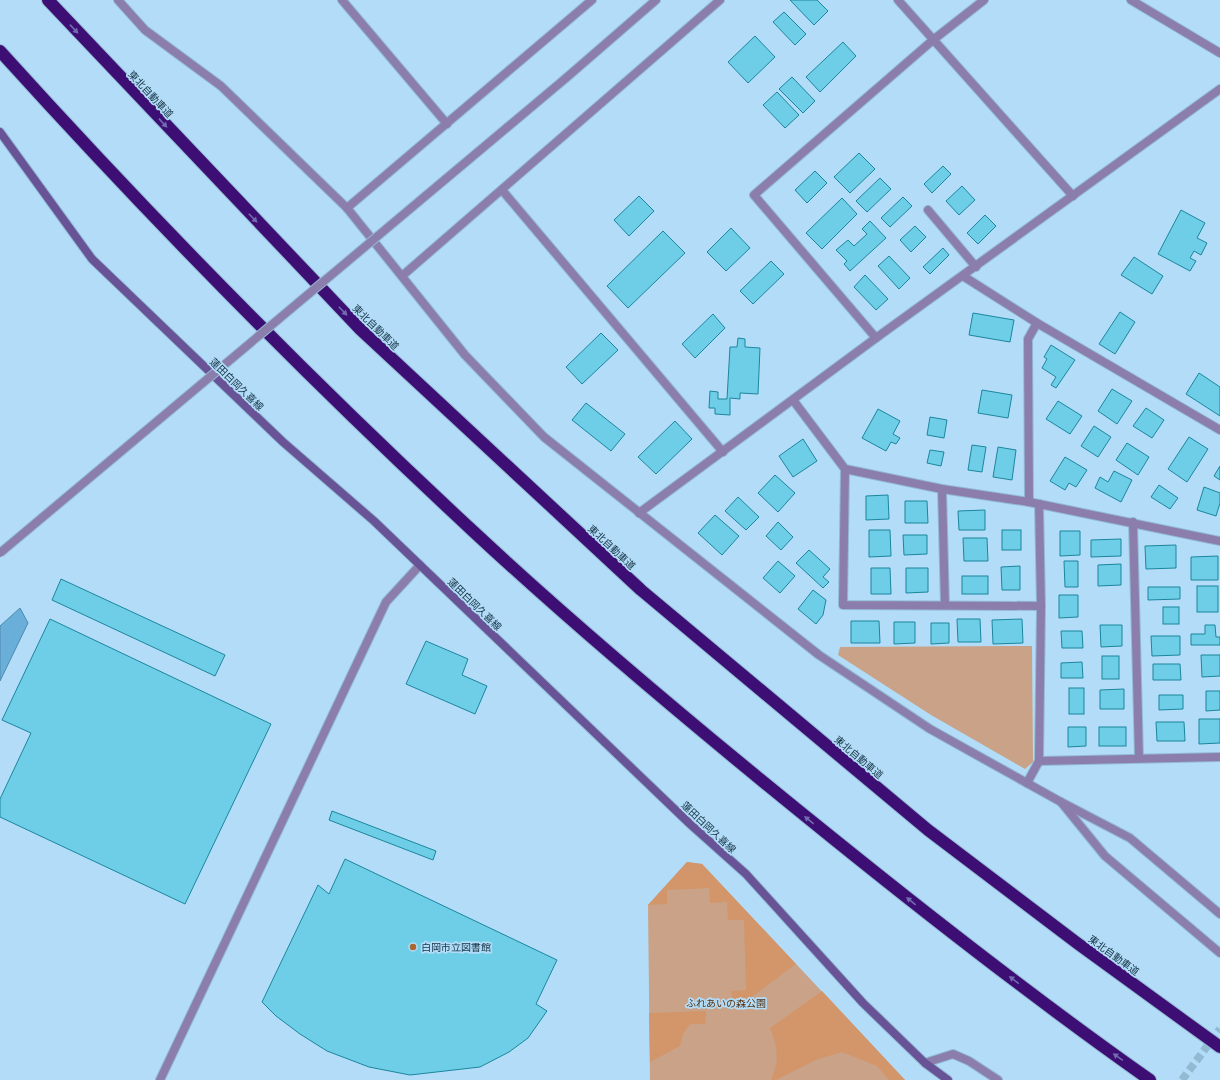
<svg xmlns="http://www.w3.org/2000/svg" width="1220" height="1080" font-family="Manrope,'Noto Sans JP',sans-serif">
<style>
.green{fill:#c9a287}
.forest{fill:#d3966a}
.water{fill:#69afda;stroke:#508aad}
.building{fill:#6fcee7;stroke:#1b869d}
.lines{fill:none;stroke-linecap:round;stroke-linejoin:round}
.minor-tunnel{stroke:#93bad3;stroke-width:8;stroke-dasharray:8 4;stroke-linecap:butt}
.minor-casing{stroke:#93bad3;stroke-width:10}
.tertiary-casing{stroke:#93bad3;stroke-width:10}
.secondary-casing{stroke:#93bad3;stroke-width:10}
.motorway-casing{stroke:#93bad3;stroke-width:14}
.minor{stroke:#8b7eac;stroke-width:8}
.tertiary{stroke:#8b7eac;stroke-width:8}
.secondary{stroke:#685396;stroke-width:8}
.motorway{stroke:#3d0e74;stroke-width:12}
.tertiary-bridge-casing{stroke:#93bad3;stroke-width:10;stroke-linecap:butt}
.tertiary-bridge{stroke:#8b7eac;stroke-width:8}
.oneway{fill:#726baf}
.poi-dot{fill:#a86632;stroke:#b2dcf7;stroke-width:1.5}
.labels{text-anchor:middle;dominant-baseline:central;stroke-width:3.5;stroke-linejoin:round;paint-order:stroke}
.street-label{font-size:10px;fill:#153345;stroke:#b2dcf7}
.poi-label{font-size:10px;fill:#153345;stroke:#b2dcf7;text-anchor:start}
.park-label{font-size:10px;fill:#582f0d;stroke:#b2dcf7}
</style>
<rect width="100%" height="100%" fill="#b2dcf7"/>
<g class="green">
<path d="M1032 646 1033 762 1025 769 931 715 838 655 840 647Z"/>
<path d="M687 862 702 864 905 1080H650L648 905Z"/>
</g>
<g class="forest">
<path d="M687 862 702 864 796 964 749 999 733 1002 731 991 746 990 744 920H728L727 902 710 903 709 888 667 890V904L648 905Z"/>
<path d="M822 991 905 1080H889L877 1066 842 1052 818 1059 776 1080H771C780 1059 778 1049 770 1028Z"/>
<path d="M706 1011 705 1024H690L683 1034 680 1046 650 1062 649 1013Z"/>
</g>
<path class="water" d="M20 608 28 623 0 681V626Z"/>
<g class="building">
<path d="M790 0H817L828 11 814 25Z"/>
<path d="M784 12 806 34 795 45 773 22Z"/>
<path d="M755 36 775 57 748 83 728 62Z"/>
<path d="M843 42 856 56 820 92 806 77Z"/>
<path d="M792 77 815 101 803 113 779 89Z"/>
<path d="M777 92 799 115 785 128 763 105Z"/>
<path d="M859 153 875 169 850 193 834 177Z"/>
<path d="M943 166 951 174 932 193 924 184Z"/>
<path d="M815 171 827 183 807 203 795 190Z"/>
<path d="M880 178 891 189 867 212 856 201Z"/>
<path d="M962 186 975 200 959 215 946 201Z"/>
<path d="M639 196 654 211 629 236 614 220Z"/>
<path d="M903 197 912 206 890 227 881 218Z"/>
<path d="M842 198 857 214 822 249 806 233Z"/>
<path d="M1181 210 1205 223 1197 238 1207 243 1201 255 1194 251 1190 258 1196 261 1190 271 1158 254Z"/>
<path d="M985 215 996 226 978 244 967 233Z"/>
<path d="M870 221 886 238 850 271 844 264 847 261 836 250 848 240 854 246 867 234 862 229Z"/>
<path d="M915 226 926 237 911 252 900 240Z"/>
<path d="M731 228 750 248 726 271 707 252Z"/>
<path d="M663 231 685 253 628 308 607 286Z"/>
<path d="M943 248 949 255 930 274 923 267Z"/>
<path d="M889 256 910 278 899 289 878 266Z"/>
<path d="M1134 257 1163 276 1152 294 1121 275Z"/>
<path d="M771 261 784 274 753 304 740 291Z"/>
<path d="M865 275 888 299 876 310 854 287Z"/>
<path d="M1120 312 1135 322 1115 354 1099 344Z"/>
<path d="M973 313 1014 320 1010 342 969 335Z"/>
<path d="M713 314 725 328 695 358 682 344Z"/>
<path d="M601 333 618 350 582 384 566 367Z"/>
<path d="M738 338 745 339V347L760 348 758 394 740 393V399L730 398V415L715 414V408H709L710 391 718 392V399H727L730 347H737Z"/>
<path d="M1051 345 1075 360 1056 388 1051 385 1056 377 1042 368 1047 359 1044 357Z"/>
<path d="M1199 373 1220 387V416L1186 394Z"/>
<path d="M1112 389 1132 401 1117 424 1098 411Z"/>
<path d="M982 390 1012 395 1008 418 978 413Z"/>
<path d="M1058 401 1082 416 1070 434 1046 419Z"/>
<path d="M586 403 625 434 611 451 572 420Z"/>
<path d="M1146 408 1164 420 1152 438 1133 426Z"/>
<path d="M878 409 900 421 893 434 900 438 896 444 891 442 886 451 862 438Z"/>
<path d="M930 417 947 420 944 438 927 435Z"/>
<path d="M675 421 692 439 656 474 638 457Z"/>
<path d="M1094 426 1111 437 1098 457 1081 446Z"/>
<path d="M1189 437 1208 449 1187 482 1168 469Z"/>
<path d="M803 439 817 461 793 477 779 456Z"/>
<path d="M1127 443 1149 457 1138 475 1116 460Z"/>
<path d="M972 445 986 447 982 472 968 470Z"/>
<path d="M998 447 1016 450 1012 480 993 477Z"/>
<path d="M930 450 944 452 941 466 927 463Z"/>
<path d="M1065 457 1087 470 1076 487 1069 483 1065 490 1050 481Z"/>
<path d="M1220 466V480L1214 476Z"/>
<path d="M1114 471 1132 480 1121 502 1095 488 1100 477 1108 482Z"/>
<path d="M775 475 795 493 778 512 758 493Z"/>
<path d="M1159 485 1178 498 1170 509 1151 497Z"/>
<path d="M1204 487 1220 493V503L1216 516 1197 510Z"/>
<path d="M888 495 889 519 866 520V496Z"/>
<path d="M738 497 759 517 746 530 725 511Z"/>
<path d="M905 501H927L928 523H905Z"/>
<path d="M985 510V530H959L958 511Z"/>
<path d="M715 515 739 536 722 555 698 533Z"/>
<path d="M778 522 793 537 781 550 766 536Z"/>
<path d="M869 530H890L891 556 869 557Z"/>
<rect x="1002" y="530" width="19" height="20"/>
<path d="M1060 531H1080V555L1060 556Z"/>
<path d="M903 535H927V554L904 555Z"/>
<path d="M963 538H987L988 561H964Z"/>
<path d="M1121 539V556L1091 557V540Z"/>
<path d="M1176 545V568L1146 569 1145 546Z"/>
<path d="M809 550 830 569 823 577 829 582 823 588 796 563Z"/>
<path d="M1218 556V580H1191V557Z"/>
<path d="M778 561 795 576 780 593 763 578Z"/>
<path d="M1064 561H1078V587H1065Z"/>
<path d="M1121 564V585L1098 586V565Z"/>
<path d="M1020 566V590H1002L1001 567Z"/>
<path d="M871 568H890L891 594H871Z"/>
<path d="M906 568H928V592L906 593Z"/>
<rect x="962" y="576" width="26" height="18"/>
<path d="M61 579 225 655 215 676 52 600Z"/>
<rect x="1197" y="586" width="21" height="26"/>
<path d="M1148 587H1180V599L1148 600Z"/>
<path d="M813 590 826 600 823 615 816 624 798 609Z"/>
<path d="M1059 595H1078V617L1059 618Z"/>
<rect x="1163" y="607" width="16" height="17"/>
<path d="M50 619 271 724 185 904 0 817V799L31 733 2 720Z"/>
<path d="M957 619H980L981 642H958Z"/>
<path d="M1022 619 1023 643 993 644 992 620Z"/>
<path d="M851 621H879L880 643H851Z"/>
<path d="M894 622H915V643L894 644Z"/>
<path d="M931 623H949V643L931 644Z"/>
<path d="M1100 625H1122V646L1101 647Z"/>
<path d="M1205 625H1215L1216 637H1220V645H1191V634H1205Z"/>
<path d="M1061 631H1082L1083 648H1062Z"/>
<path d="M1151 636H1180V655L1152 656Z"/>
<path d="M426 641 468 659 462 675 487 686 475 714 406 684Z"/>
<path d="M1201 655H1220V676L1202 677Z"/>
<rect x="1102" y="656" width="17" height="23"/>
<path d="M1082 662 1083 678H1061V663Z"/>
<path d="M1153 664H1180L1181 680H1153Z"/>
<rect x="1069" y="688" width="15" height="26"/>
<path d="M1124 689V709H1100V690Z"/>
<path d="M1206 691H1220V710L1206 711Z"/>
<path d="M1159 695H1183V709L1159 710Z"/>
<path d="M1199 719H1220V743L1199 744Z"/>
<path d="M1156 722H1184L1185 741H1157Z"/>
<path d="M1068 727H1086V746L1068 747Z"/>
<rect x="1099" y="727" width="27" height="19"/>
<path d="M332 811 436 851 433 860 329 820Z"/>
<path d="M345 859 557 960 536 1004 547 1011 528 1038 509 1052 480 1067 410 1075 369 1067 327 1051 300 1034 276 1016 262 1002 318 885 329 894Z"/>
</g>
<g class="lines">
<path class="minor-tunnel" d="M1182 1080 1220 1029"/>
<defs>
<g id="minor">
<path d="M342 0 447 124"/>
<path d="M898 0 1073 196"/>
<path d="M1131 0 1220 53"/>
<path d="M502 190 723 452"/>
<path d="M347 208 592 0"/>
<path d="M928 210 976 267"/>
<path d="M402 276 720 0"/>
<path d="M963 276 1037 323 1220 430"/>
<path d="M876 338 754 195 933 40 984 0"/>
<path d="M793 400 845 469 942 489 1029 502 1220 541"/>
<path d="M845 469 843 605 1041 606"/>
<path d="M942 489 945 605"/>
<path d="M1029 502 1028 339 1037 323"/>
<path d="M639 513 876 338 1220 89"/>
<path d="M1133 522 1139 758"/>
<path d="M1039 761 1220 757"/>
<path d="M1027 783 1039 761 1041 606 1039 504"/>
<path d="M1061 802 1105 856 1220 953"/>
<path d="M925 1063 953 1054 969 1061 998 1080"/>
</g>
<g id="tertiary">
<path d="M118 0 145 30 221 86 347 208 465 355 544 437 819 655 930 729 1061 802 1130 838 1220 914"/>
<path d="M566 78 656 0"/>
<path d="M160 1080 386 602 420 565"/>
</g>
<path id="secondary" d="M0 132 92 259 283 442 374 521 690 824 746 874 863 1003 925 1063 948 1080"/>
<g id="motorway">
<path d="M48 0 360 329 641 590 928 830 1077 943 1220 1047"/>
<path d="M0 51C151 218 309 379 474 532 590 640 712 741 835 840 938 923 1042 1004 1150 1080"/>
</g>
</defs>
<use href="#minor" class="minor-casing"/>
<use href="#tertiary" class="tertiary-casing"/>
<use href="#secondary" class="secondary-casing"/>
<use href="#motorway" class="motorway-casing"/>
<use href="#minor" class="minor"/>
<use href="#tertiary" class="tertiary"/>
<use href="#secondary" class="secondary"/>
<use href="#motorway" class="motorway"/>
<defs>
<path id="tertiary-bridge" d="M0 553 566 78"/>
</defs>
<use href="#tertiary-bridge" class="tertiary-bridge-casing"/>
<use href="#tertiary-bridge" class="tertiary-bridge"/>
</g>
<defs><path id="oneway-solid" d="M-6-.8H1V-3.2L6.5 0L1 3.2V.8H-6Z"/></defs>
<g class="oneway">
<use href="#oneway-solid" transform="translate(74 29) rotate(47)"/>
<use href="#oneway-solid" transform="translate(163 123) rotate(47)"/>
<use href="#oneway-solid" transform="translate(253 218) rotate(46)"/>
<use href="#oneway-solid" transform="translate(343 311) rotate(46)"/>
<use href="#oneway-solid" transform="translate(809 820) rotate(-141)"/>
<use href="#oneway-solid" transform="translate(911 901) rotate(-141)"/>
<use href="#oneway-solid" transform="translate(1014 980) rotate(-143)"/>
<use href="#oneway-solid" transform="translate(1118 1057) rotate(-145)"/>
</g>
<circle class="poi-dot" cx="413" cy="947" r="4"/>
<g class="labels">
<g class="street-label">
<text transform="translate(151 94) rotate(47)">東北自動車道</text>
<text transform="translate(376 327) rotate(44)">東北自動車道</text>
<text transform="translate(237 384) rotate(44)">蓮田白岡久喜線</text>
<text transform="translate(612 547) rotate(43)">東北自動車道</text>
<text transform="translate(475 604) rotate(44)">蓮田白岡久喜線</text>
<text transform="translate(859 757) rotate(40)">東北自動車道</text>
<text transform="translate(709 827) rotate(43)">蓮田白岡久喜線</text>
<text transform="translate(1114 955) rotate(36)">東北自動車道</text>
</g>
<g class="poi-label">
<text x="421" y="947">白岡市立図書館</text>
</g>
<g class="park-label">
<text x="726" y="1003">ふれあいの森公園</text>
</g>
</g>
</svg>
